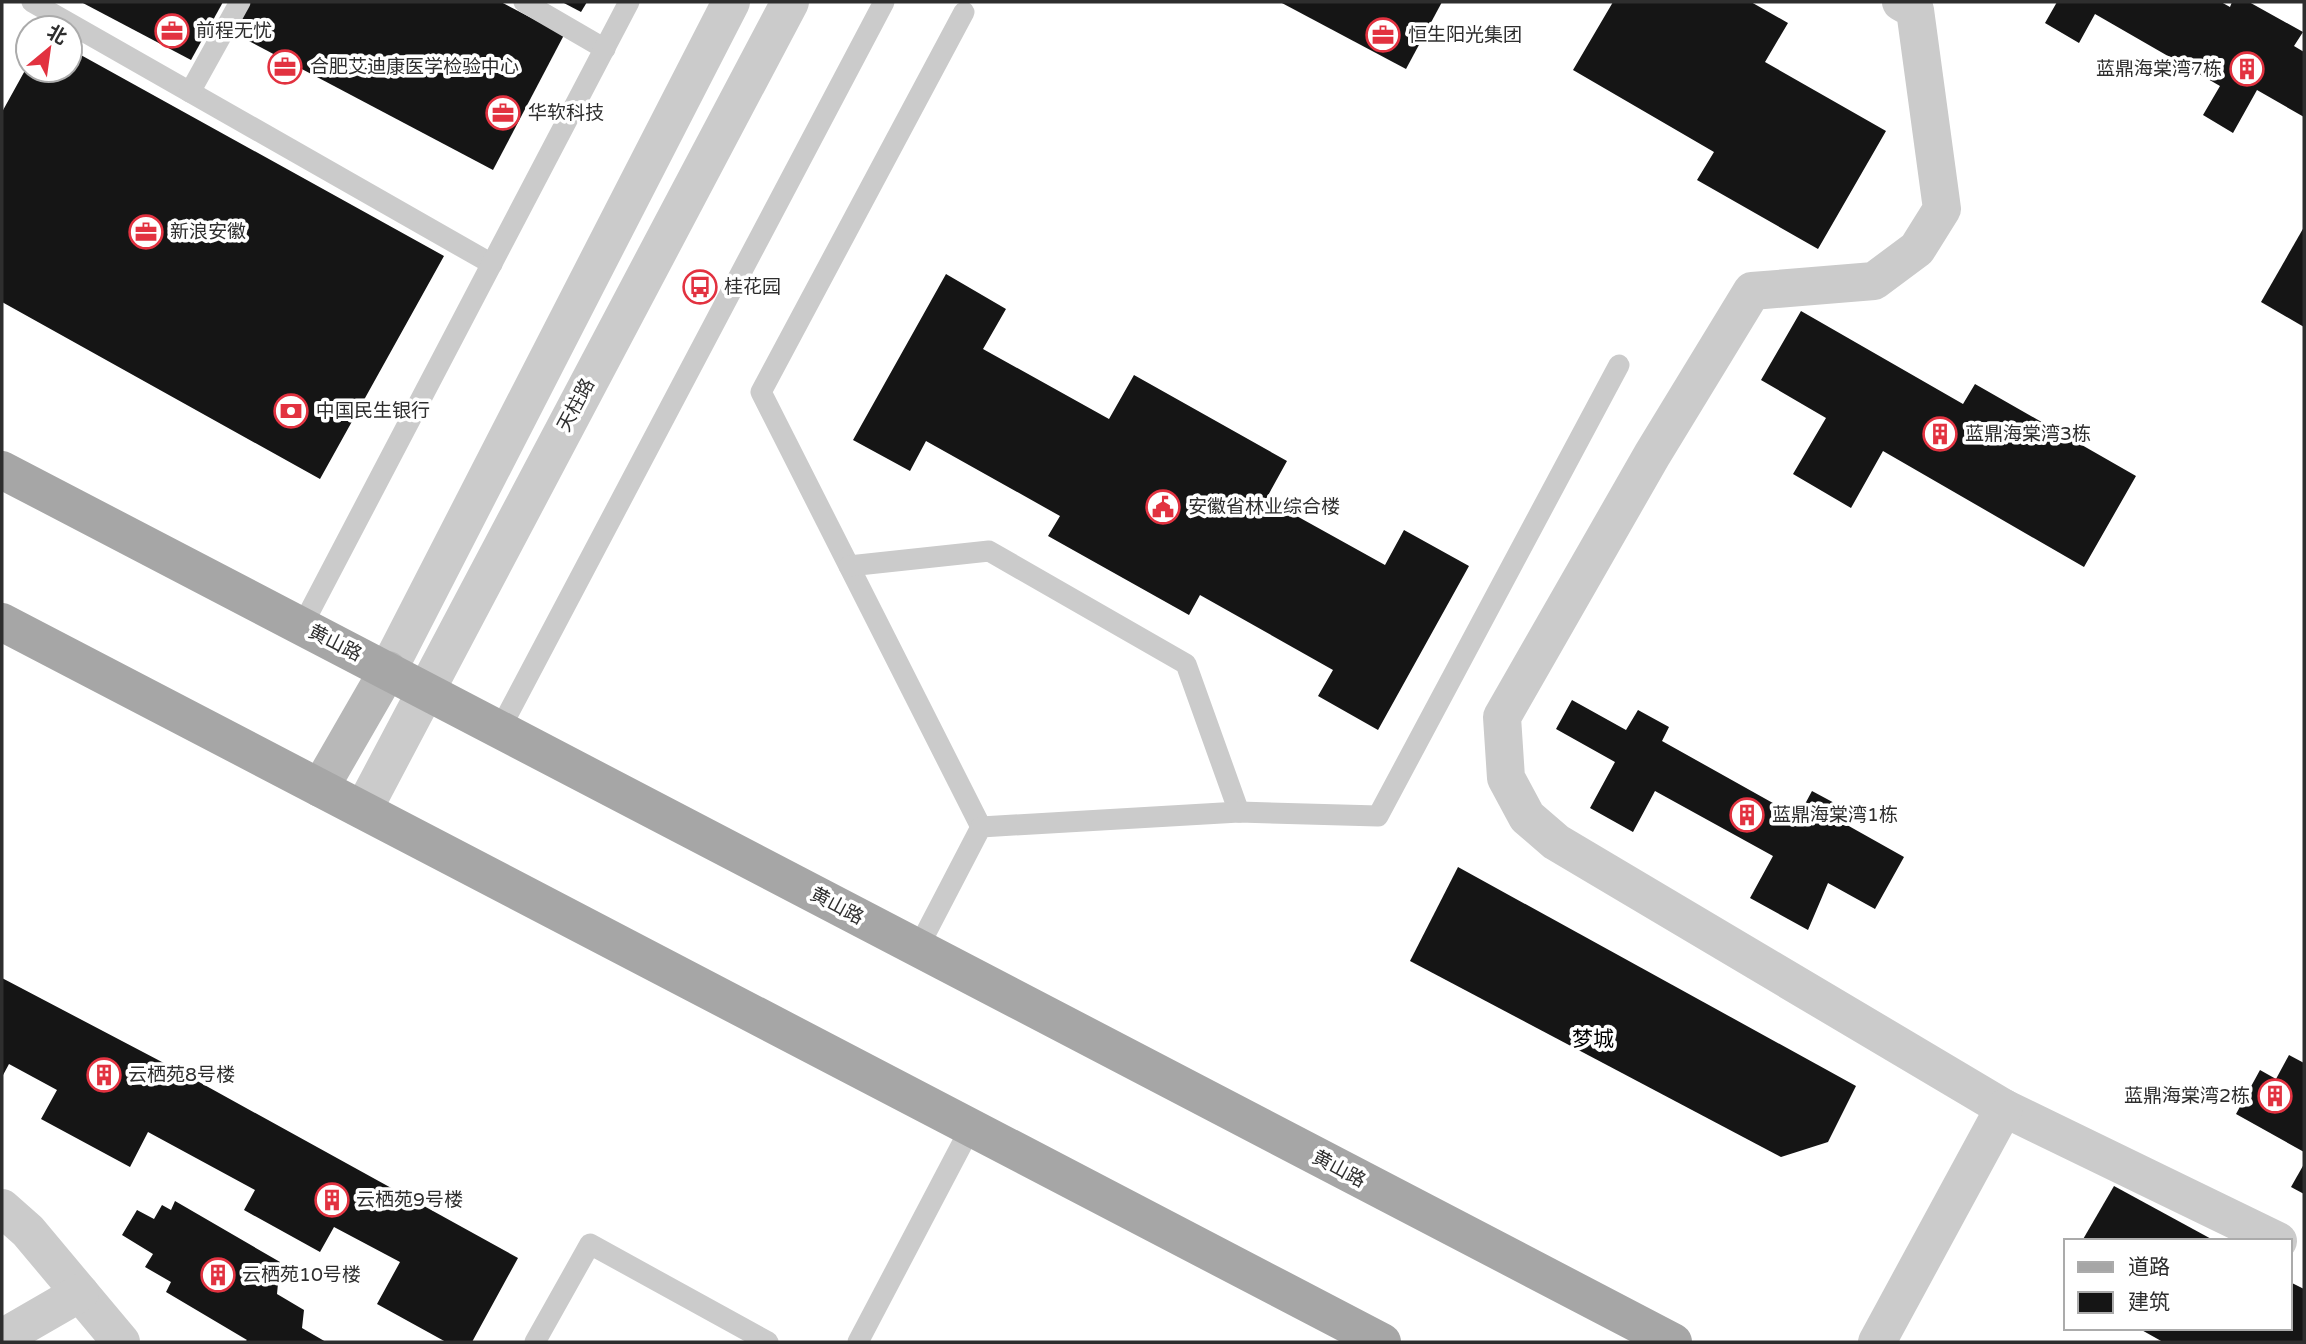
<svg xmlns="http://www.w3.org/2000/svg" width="2306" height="1344" font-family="'Varela Round','Noto Sans SC',sans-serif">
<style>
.building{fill:#151515}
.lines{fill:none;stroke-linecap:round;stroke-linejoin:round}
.service{stroke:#cbcbcb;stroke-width:21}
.minor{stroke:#cbcbcb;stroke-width:38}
.tertiary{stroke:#cbcbcb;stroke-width:38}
.secondary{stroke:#b8b8b8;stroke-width:38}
.primary{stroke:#a6a6a6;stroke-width:38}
.labels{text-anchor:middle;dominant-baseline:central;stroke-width:7;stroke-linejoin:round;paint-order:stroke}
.poi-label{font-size:19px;fill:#2e2e2e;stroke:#fff;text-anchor:start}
.street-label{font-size:19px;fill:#2e2e2e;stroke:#fff}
.neighbourhood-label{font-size:21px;fill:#000;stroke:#fff}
</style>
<rect width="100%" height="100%" fill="#fff"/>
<g class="building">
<path d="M81 2H223L191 60Z"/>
<path d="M248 2H501L564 35 493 170 232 32Z"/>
<path d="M562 2H587L581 12Z"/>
<path d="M1280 2H1442L1406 69Z"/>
<path d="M1613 2H1751L1788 23 1765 62 1886 131 1818 249 1697 180 1714 152 1573 70Z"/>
<path d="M2057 2H2221L2230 7 2232 2H2249L2303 32 2294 46 2304 52V117L2257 90 2233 133 2203 115 2220 86 2095 14 2079 43 2045 23Z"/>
<path d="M70 49 444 256 320 479 2 302V112L28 65V70H70Z"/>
<path d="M2304 227V327L2261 302Z"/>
<path d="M946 274 1006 309 983 349 1109 419 1134 375 1287 461 1266 499 1385 565 1404 530 1469 566 1378 730 1318 696 1333 670 1200 595 1189 615 1048 536 1060 516 926 441 910 471 853 440Z"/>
<path d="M1801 311 1963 404 1975 384 2136 476 2084 567 1883 451 1851 508 1793 474 1826 418 1761 380Z"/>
<path d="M1572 700 1626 730 1638 710 1669 727 1662 741 1798 817 1812 791 1853 813 1847 825 1904 857 1875 909 1828 883 1808 930 1750 898 1773 856 1655 791 1633 832 1590 808 1615 762 1556 729Z"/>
<path d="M1458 867 1856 1086 1828 1142 1781 1157 1410 961Z"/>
<path d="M2 978 181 1072 518 1258 472 1342H446L377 1304 400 1262 334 1227 320 1252 244 1210 255 1190 148 1132 130 1167 41 1119 57 1090 9 1064 2 1077Z"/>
<path d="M2289 1055 2304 1063V1152L2236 1114 2260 1070 2276 1079Z"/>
<path d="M2304 1164V1194L2291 1187Z"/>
<path d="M2114 1186 2215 1241H2082Z"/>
<path d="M175 1201 280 1262 277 1294 304 1310 302 1328 326 1342H245L247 1340 166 1292 171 1282 145 1267 153 1254 122 1235 137 1210 154 1219 162 1205 171 1210Z"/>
<path d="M2290 1282 2304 1289V1342H2163L2138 1328H2290Z"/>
</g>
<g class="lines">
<g class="service">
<path d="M32 2 492 264"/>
<path d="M524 2 605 49"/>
<path d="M964 12 761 392 981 827"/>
<path d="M190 92 240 2"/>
<path d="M849 566 989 551 1186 664 1239 812"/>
<path d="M302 626 629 2"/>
<path d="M500 729 884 2"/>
<path d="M918 948 981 827 1239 812 1378 816 1619 365"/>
<path d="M535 1342 590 1244 768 1342"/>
<path d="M858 1342 971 1127"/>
</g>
<g class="minor">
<path d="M1901 2 1915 10 1942 209 1917 249 1874 281 1752 291 1652 455 1502 717 1506 778 1527 817 1556 842 2004 1108 2278 1241"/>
<path d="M2 1208 28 1231 121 1342"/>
<path d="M2 1338 80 1293"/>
<path d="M1877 1342 2004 1108"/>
</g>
<g class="tertiary">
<path d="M388 670 731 2"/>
<path d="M363 810 790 2"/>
</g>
<path class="secondary" d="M320 788 388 670"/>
<g class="primary">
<path d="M2 470 1673 1342"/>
<path d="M2 622 1382 1342"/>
</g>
</g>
<defs>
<symbol id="office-ring" viewBox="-11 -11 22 22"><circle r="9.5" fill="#fff" stroke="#e23240" stroke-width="1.5"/><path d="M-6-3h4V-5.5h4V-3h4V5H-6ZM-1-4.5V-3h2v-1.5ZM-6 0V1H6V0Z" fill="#e23240"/></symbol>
<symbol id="building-ring" viewBox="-11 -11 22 22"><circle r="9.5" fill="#fff" stroke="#e23240" stroke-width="1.5"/><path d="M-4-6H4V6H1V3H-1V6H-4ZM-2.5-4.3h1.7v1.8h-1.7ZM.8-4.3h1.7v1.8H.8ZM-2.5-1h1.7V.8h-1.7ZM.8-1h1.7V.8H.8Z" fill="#e23240"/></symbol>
<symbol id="bus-ring" viewBox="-11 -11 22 22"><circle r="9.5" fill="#fff" stroke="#e23240" stroke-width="1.5"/><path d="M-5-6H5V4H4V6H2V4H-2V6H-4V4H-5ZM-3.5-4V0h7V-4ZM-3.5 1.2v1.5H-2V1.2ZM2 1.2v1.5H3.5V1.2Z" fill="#e23240"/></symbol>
<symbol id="bank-ring" viewBox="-11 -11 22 22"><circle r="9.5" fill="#fff" stroke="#e23240" stroke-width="1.5"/><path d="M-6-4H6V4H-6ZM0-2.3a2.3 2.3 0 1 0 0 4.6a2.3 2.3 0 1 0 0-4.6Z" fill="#e23240"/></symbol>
<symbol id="civic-ring" viewBox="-11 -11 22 22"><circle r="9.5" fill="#fff" stroke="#e23240" stroke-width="1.5"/><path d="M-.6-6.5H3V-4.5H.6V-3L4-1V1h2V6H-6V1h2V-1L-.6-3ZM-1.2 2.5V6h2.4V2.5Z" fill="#e23240"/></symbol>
</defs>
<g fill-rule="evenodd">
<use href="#office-ring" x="153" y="12" width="38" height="38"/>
<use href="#office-ring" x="1364" y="16" width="38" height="38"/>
<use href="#office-ring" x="266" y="48" width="38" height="38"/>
<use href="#building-ring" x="2228" y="50" width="38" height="38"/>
<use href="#office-ring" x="484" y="94" width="38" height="38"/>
<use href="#office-ring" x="127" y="213" width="38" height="38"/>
<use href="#bus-ring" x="681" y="268" width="38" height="38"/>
<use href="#bank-ring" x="272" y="392" width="38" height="38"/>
<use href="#building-ring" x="1921" y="415" width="38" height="38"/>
<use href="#civic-ring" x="1144" y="488" width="38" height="38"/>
<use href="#building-ring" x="1728" y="796" width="38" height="38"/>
<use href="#building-ring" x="85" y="1056" width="38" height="38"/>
<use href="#building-ring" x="2256" y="1077" width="38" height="38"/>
<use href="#building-ring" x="313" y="1181" width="38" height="38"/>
<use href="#building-ring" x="199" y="1256" width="38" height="38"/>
</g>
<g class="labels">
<g class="poi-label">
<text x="196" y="31">前程无忧</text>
<text x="1408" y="35">恒生阳光集团</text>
<text x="310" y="67">合肥艾迪康医学检验中心</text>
<text x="2222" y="69" text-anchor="end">蓝鼎海棠湾7栋</text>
<text x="528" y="113">华软科技</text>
<text x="170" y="232">新浪安徽</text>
<text x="724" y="287">桂花园</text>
<text x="316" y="411">中国民生银行</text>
<text x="1965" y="434">蓝鼎海棠湾3栋</text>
<text x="1188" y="507">安徽省林业综合楼</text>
<text x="1772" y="815">蓝鼎海棠湾1栋</text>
<text x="128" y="1075">云栖苑8号楼</text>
<text x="2250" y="1096" text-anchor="end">蓝鼎海棠湾2栋</text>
<text x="356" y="1200">云栖苑9号楼</text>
<text x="242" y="1275">云栖苑10号楼</text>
</g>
<g class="street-label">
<text transform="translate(576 405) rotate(-62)">天柱路</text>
<text transform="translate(335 643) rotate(27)">黄山路</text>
<text transform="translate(837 906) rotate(28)">黄山路</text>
<text transform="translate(1339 1169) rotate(28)">黄山路</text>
</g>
<g class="neighbourhood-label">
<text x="1593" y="1039">梦城</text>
</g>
</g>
<rect width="2306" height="1344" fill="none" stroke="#2e2e2e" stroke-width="7"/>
<rect x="2064" y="1239" width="228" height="91" fill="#ffffff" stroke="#ababab" stroke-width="2"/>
<rect x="2078" y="1262" width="35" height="10" fill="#a6a6a6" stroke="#ababab" stroke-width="2"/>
<text x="2128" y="1274" font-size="21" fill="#2e2e2e">道路</text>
<rect x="2078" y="1292" width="35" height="21" fill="#151515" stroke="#ababab" stroke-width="2"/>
<text x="2128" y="1309" font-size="21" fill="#2e2e2e">建筑</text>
<g transform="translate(49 49) rotate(29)"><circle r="33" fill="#ffffff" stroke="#ababab" stroke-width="2"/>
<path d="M0-5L12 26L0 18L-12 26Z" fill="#e23240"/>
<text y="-10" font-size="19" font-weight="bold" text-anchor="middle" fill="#2e2e2e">北</text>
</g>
</svg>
